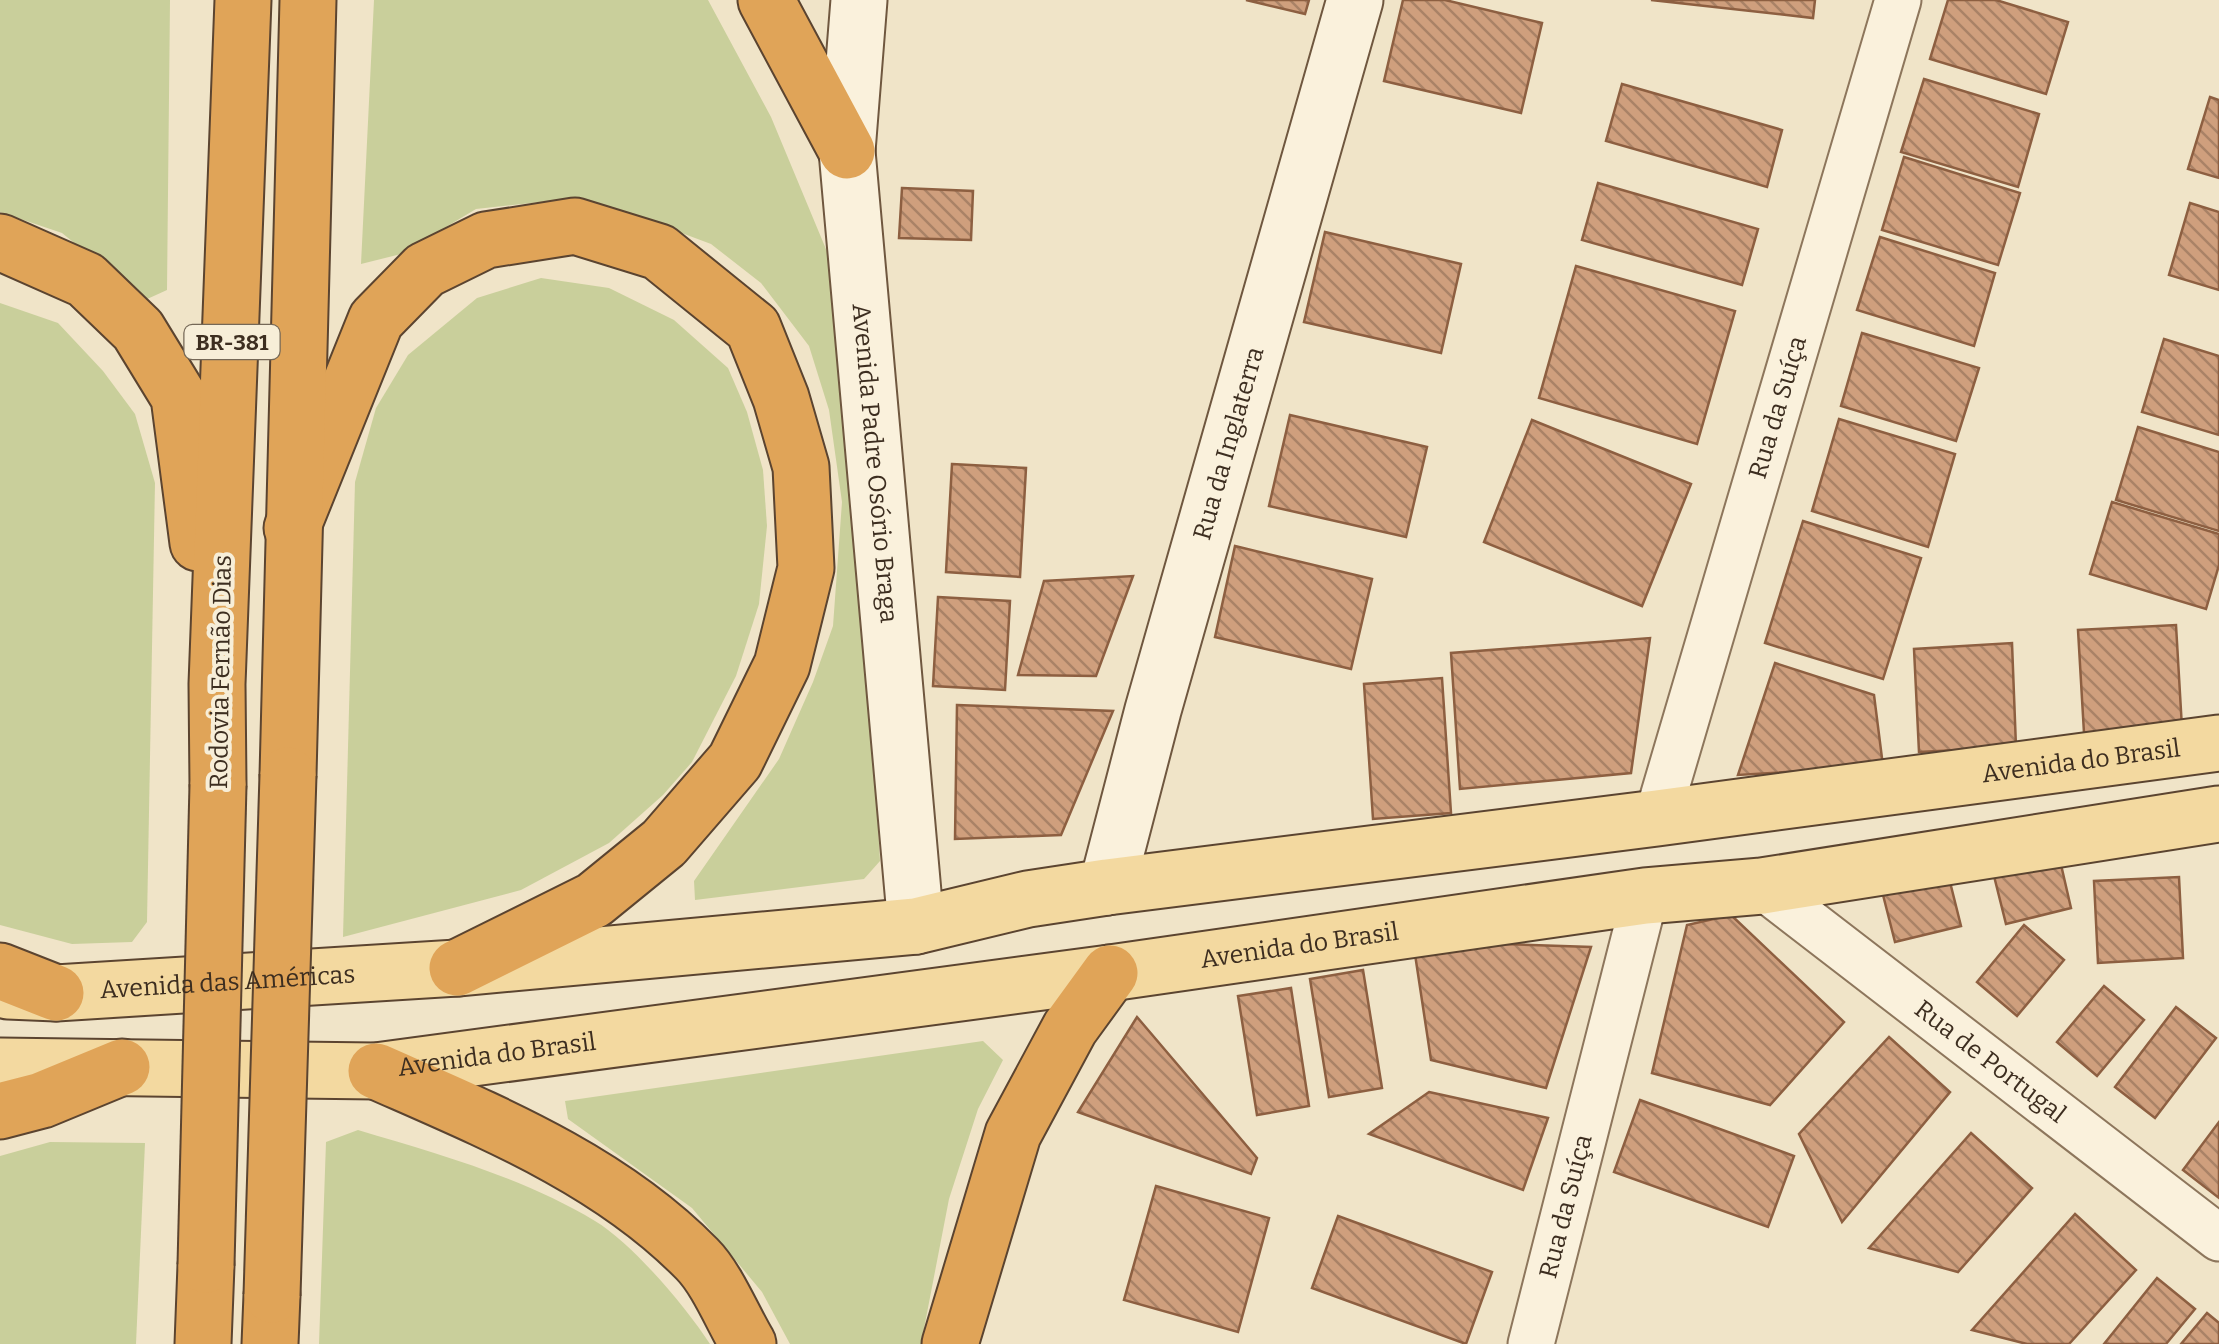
<svg xmlns="http://www.w3.org/2000/svg" width="2219" height="1344" font-family="Bitter,serif">
<style>
.green{fill:#c9cf9b}
.building{fill:url(#building-back-hatch);stroke:#8d5f41;stroke-width:2.5}
.lines{fill:none;stroke-linecap:round;stroke-linejoin:round}
.street-casing{stroke:#8d765c;stroke-width:49}
.secondary-casing{stroke:#6f573f;stroke-width:59}
.primary-casing{stroke:#5b4430;stroke-width:59}
.highway-casing{stroke:#5b4430;stroke-width:59}
.street{stroke:#faf1dc;stroke-width:45}
.secondary{stroke:#faf1dc;stroke-width:55}
.primary{stroke:#f3d9a0;stroke-width:55}
.highway{stroke:#e0a458;stroke-width:55}
.highway-bridge-casing{stroke:#5b4430;stroke-width:59;stroke-linecap:butt}
.highway-bridge{stroke:#e0a458;stroke-width:55}
.labels{text-anchor:middle;dominant-baseline:central;stroke-width:8;stroke-linejoin:round;paint-order:stroke}
.shield{fill:#f7eed8;stroke:#756857;stroke-width:2.5}
.shield-label{font-size:22px;font-weight:bold;fill:#3d2e20}
.street-label{font-size:25px;fill:#3d2e20;stroke:#f7eed8}
</style>
<defs>
<pattern id="building-back-hatch" width="6" height="6" patternUnits="userSpaceOnUse" patternTransform="scale(2.5)"><rect width="6" height="6" fill="#cf9f7d"/><path d="M-1 5l2 2M0 0l6 6M5-1l2 2" fill="none" stroke="#a98266"/></pattern>
</defs>
<rect width="100%" height="100%" fill="#f0e4c8"/>
<g class="green">
<path d="M0 0H170L167 290 145 300 62 233 0 212Z"/>
<path d="M374 0H708L771 117 848 302 880 861 864 879 695 900 694 881 779 759 813 682 833 626 842 502 829 410 809 346 761 283 711 244 639 217 569 199 476 209 401 254 361 264Z"/>
<path d="M541 278 609 288 674 320 728 368 747 412 763 470 767 526 759 604 736 676 692 762 663 795 609 843 521 890 343 937 355 482 376 408 408 355 477 298Z"/>
<path d="M0 303 58 323 103 371 135 414 155 483 147 922 132 942 72 944 0 925Z"/>
<path d="M983 1041 1003 1060 978 1109 949 1199 921 1344H790L762 1292 692 1208 568 1119 565 1101Z"/>
<path d="M358 1130C438 1154 522 1177 595 1221 633 1244 686 1307 710 1344H319L326 1142Z"/>
<path d="M50 1142 145 1143 136 1344H0V1156Z"/>
</g>
<g class="building">
<path d="M1246 0H1309L1305 14Z"/>
<path d="M1403 0H1445L1542 23 1521 113 1384 81Z"/>
<path d="M1651 0H1815L1813 18Z"/>
<path d="M1948 0H1996L2068 22 2046 94 1930 59Z"/>
<path d="M1924 79 2039 114 2018 187 1901 152Z"/>
<path d="M1622 84 1782 130 1767 187 1606 141Z"/>
<path d="M2210 97 2219 100V178L2188 169Z"/>
<path d="M1904 157 2020 193 1998 265 1882 230Z"/>
<path d="M1598 183 1758 229 1742 285 1582 240Z"/>
<path d="M902 188 973 191 971 240 899 238Z"/>
<path d="M2190 203 2219 212V290L2169 275Z"/>
<path d="M1325 232 1461 264 1441 353 1304 322Z"/>
<path d="M1880 237 1995 273 1974 346 1857 310Z"/>
<path d="M1576 266 1735 311 1697 444 1539 398Z"/>
<path d="M1862 333 1979 368 1956 441 1841 406Z"/>
<path d="M2164 339 2219 356V435L2142 412Z"/>
<path d="M1290 415 1427 447 1406 537 1269 506Z"/>
<path d="M1839 419 1955 454 1928 547 1812 511Z"/>
<path d="M1532 420 1691 484 1642 606 1484 542Z"/>
<path d="M2138 427 2219 452V531L2116 500Z"/>
<path d="M952 464 1026 468 1020 577 946 572Z"/>
<path d="M2112 502 2219 534V565L2206 609 2090 574Z"/>
<path d="M1803 521 1921 558 1883 679 1765 643Z"/>
<path d="M1235 546 1372 579 1351 669 1215 637Z"/>
<path d="M1133 576 1096 676 1018 675 1044 581Z"/>
<path d="M938 597 1010 601 1005 690 933 686Z"/>
<path d="M2176 625 2182 728 2084 733 2078 630Z"/>
<path d="M1650 638 1631 773 1460 789 1451 653Z"/>
<path d="M2012 643 2016 747 1919 752 1914 649Z"/>
<path d="M1775 663 1874 695 1883 766 1738 775Z"/>
<path d="M1442 678 1451 813 1373 819 1364 684Z"/>
<path d="M957 705 1113 711 1061 835 955 839Z"/>
<path d="M2059 856 2071 908 2006 924 1993 872Z"/>
<path d="M1948 874 1961 926 1895 942 1882 891Z"/>
<path d="M2179 877 2183 958 2098 963 2094 881Z"/>
<path d="M1731 915 1844 1022 1770 1105 1652 1073 1687 925Z"/>
<path d="M2024 925 2064 960 2017 1016 1977 982Z"/>
<path d="M1413 941 1591 947 1546 1088 1431 1060Z"/>
<path d="M1363 970 1382 1088 1329 1097 1310 979Z"/>
<path d="M2104 986 2144 1020 2097 1076 2057 1042Z"/>
<path d="M1291 988 1309 1106 1257 1115 1238 996Z"/>
<path d="M2176 1007 2216 1038 2155 1118 2115 1087Z"/>
<path d="M1137 1017 1257 1158 1251 1174 1078 1112Z"/>
<path d="M1889 1037 1950 1092 1842 1222 1799 1134Z"/>
<path d="M1429 1092 1548 1118 1523 1190 1369 1134Z"/>
<path d="M1640 1100 1794 1156 1768 1227 1614 1172Z"/>
<path d="M2219 1122V1198L2183 1170Z"/>
<path d="M1971 1133 2032 1188 1958 1272 1869 1248Z"/>
<path d="M1156 1186 1269 1218 1238 1332 1124 1300Z"/>
<path d="M2075 1214 2136 1270 2069 1344H2027L1972 1330Z"/>
<path d="M1338 1216 1492 1272 1466 1344 1312 1288Z"/>
<path d="M2157 1278 2195 1309 2166 1344H2104Z"/>
<path d="M2207 1313 2219 1323V1344H2181Z"/>
</g>
<g class="lines">
<defs>
<g id="street">
<path id="s1" d="M1657 818 1898 0"/>
<path id="s2" d="M1762 886 2219 1238"/>
<path id="s3" d="M1531 1344 1645 896"/>
</g>
<g id="secondary">
<path id="s4" d="M859 0 847 151 916 926"/>
<path id="s5" d="M1107 887 1153 710 1355 0"/>
</g>
<g id="primary">
<path id="s6" d="M8 991 56 993 457 968 916 926 1028 899 1107 887 1657 818 2219 743"/>
<path id="s7" d="M0 1066 376 1071 1110 973 1645 896 1762 886 2219 814"/>
</g>
<g id="highway">
<path d="M766 0 847 151"/>
<path d="M0 242 86 280 138 330 179 397 198 543"/>
<path d="M292 528 376 320 425 270 486 240 575 226 659 252 753 328 781 398 801 467 806 568 782 665 735 761 664 843 594 900 457 968"/>
<path d="M288 775 308 0"/>
<path d="M218 785 217 684 243 0"/>
<path d="M0 971 56 993"/>
<path d="M376 1071C489 1121 609 1169 697 1259 717 1279 733 1319 748 1344"/>
<path d="M0 1111 42 1100 122 1067"/>
<path d="M203 1344 206 1265"/>
<path d="M270 1344 272 1295"/>
<path d="M950 1344 1013 1134 1070 1028 1110 973"/>
</g>
</defs>
<use href="#street" class="street-casing"/>
<use href="#secondary" class="secondary-casing"/>
<use href="#primary" class="primary-casing"/>
<use href="#highway" class="highway-casing"/>
<use href="#street" class="street"/>
<use href="#secondary" class="secondary"/>
<use href="#primary" class="primary"/>
<use href="#highway" class="highway"/>
<defs>
<g id="highway-bridge">
<path d="M206 1265 218 785"/>
<path d="M272 1295 288 775"/>
</g>
</defs>
<use href="#highway-bridge" class="highway-bridge-casing"/>
<use href="#highway-bridge" class="highway-bridge"/>
</g>
<g class="labels">
<rect class="shield" x="184.5" y="325" width="95" height="34" rx="8"/>
<g class="shield-label">
<text x="232" y="342">BR-381</text>
</g>
<g class="street-label">
<text stroke="none"><textPath href="#s1" startOffset="428">Rua da Suíça</textPath></text>
<text stroke="none"><textPath href="#s5" startOffset="460">Rua da Inglaterra</textPath></text>
<text stroke="none"><textPath href="#s4" startOffset="465">Avenida Padre Osório Braga</textPath></text>
<text transform="translate(221 672) rotate(-89)">Rodovia Fernão Dias</text>
<text stroke="none"><textPath href="#s6" startOffset="2088">Avenida do Brasil</textPath></text>
<text stroke="none"><textPath href="#s7" startOffset="1308">Avenida do Brasil</textPath></text>
<text stroke="none"><textPath href="#s6" startOffset="220">Avenida das Américas</textPath></text>
<text stroke="none"><textPath href="#s7" startOffset="498">Avenida do Brasil</textPath></text>
<text stroke="none"><textPath href="#s2" startOffset="288">Rua de Portugal</textPath></text>
<text stroke="none"><textPath href="#s3" startOffset="142">Rua da Suíça</textPath></text>
</g>
</g>
</svg>
